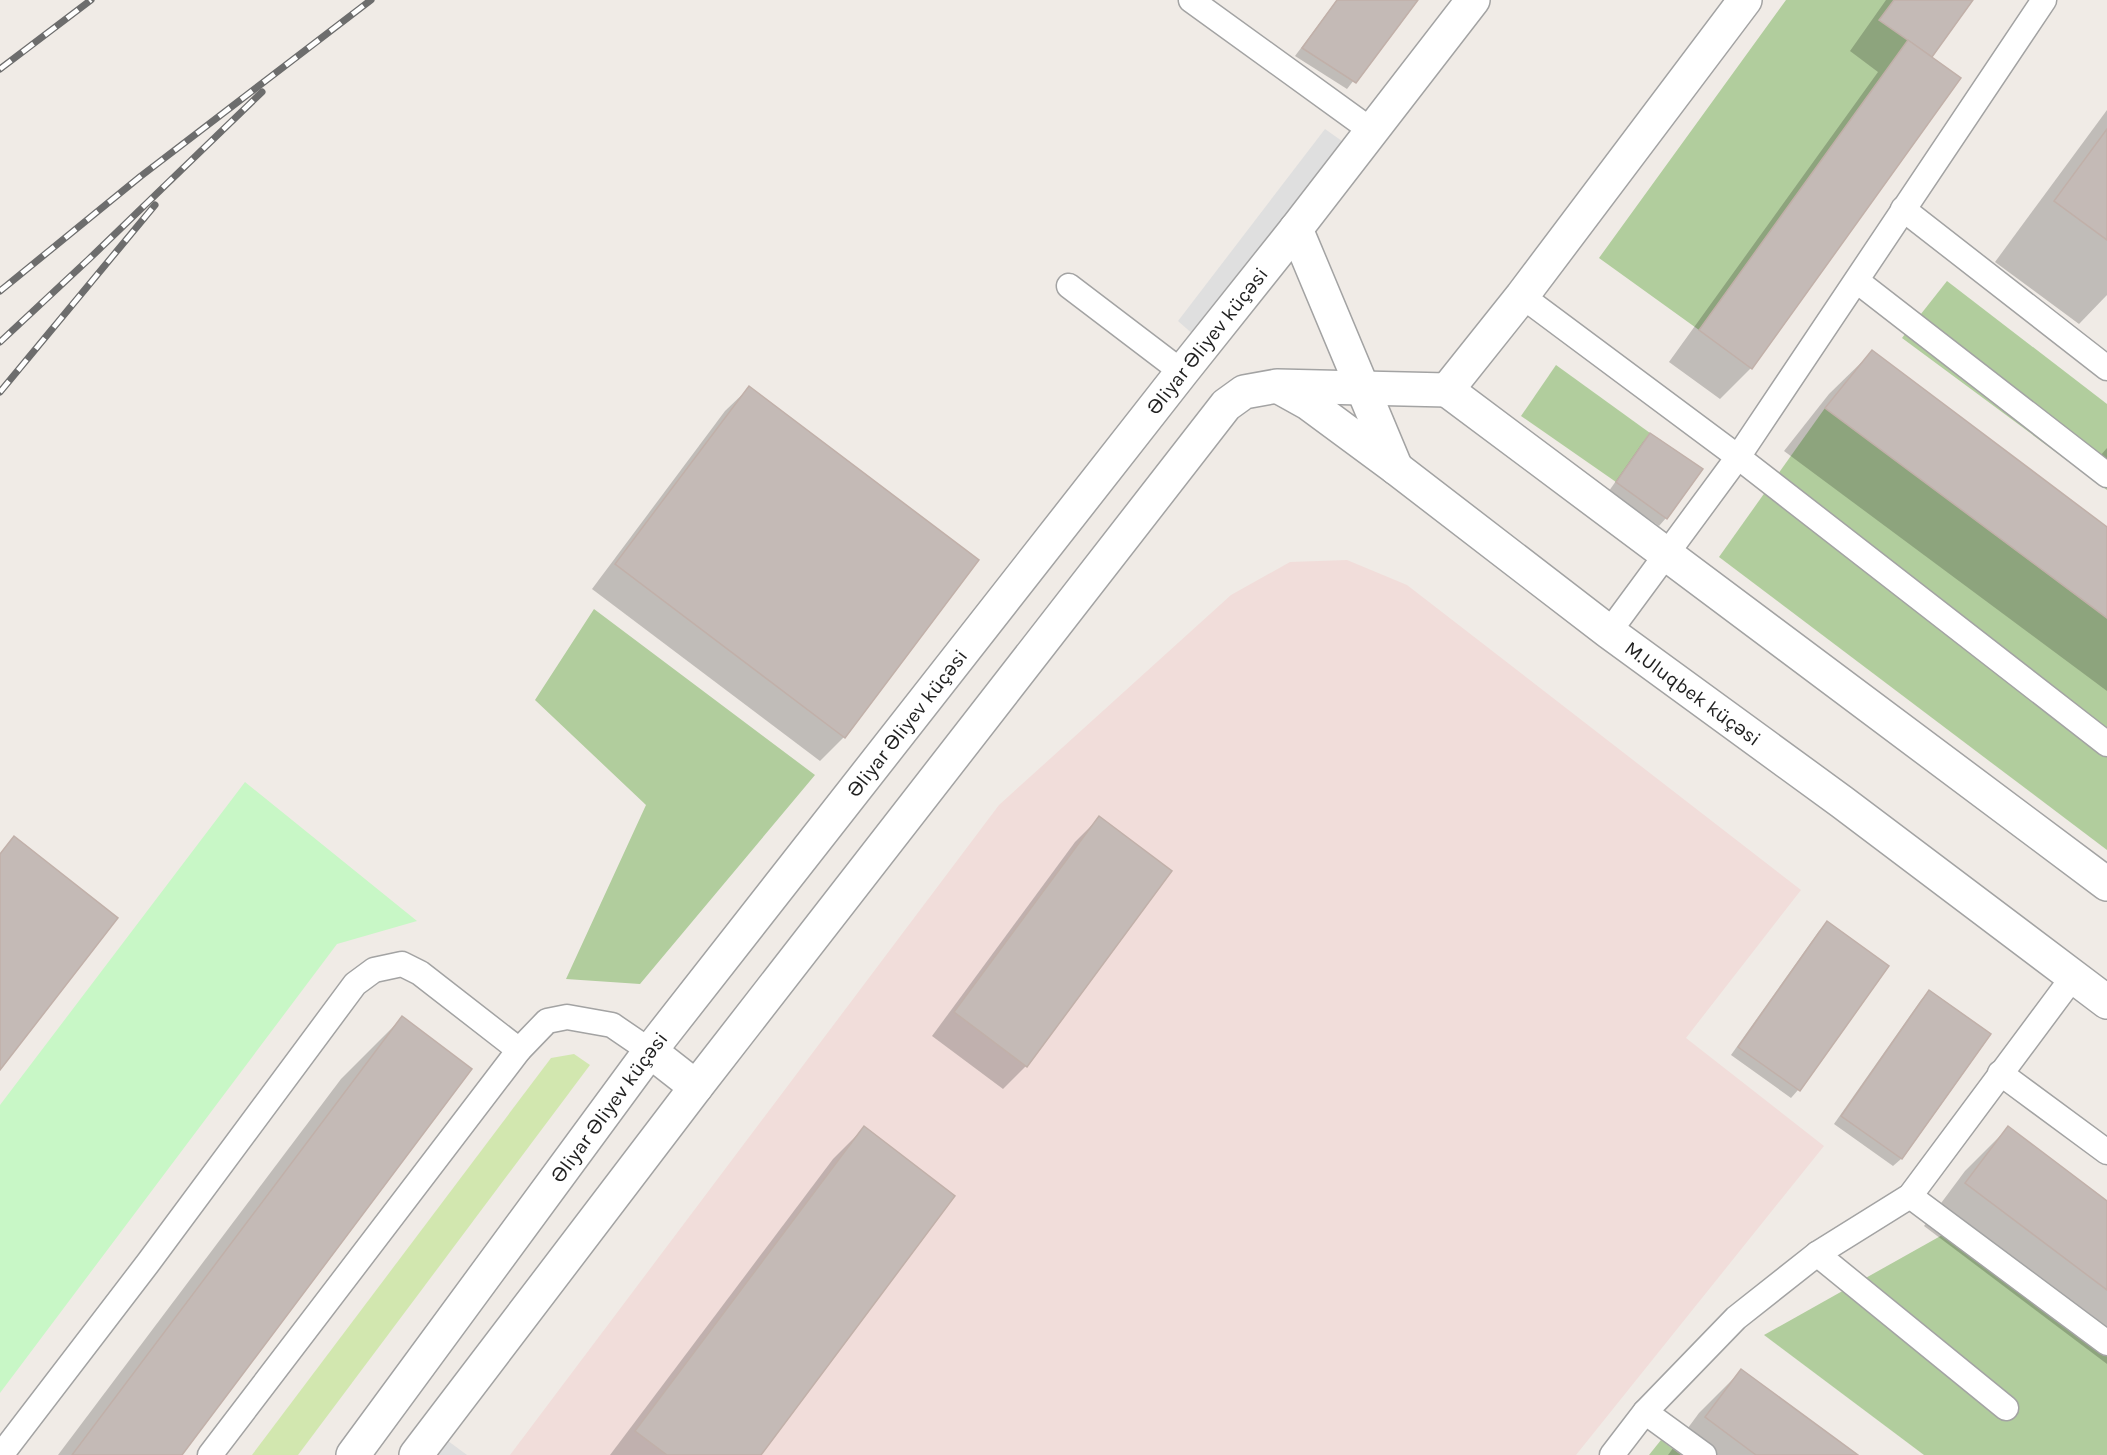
<svg xmlns="http://www.w3.org/2000/svg" width="2107" height="1455" font-family="Karla,sans-serif">
<style>
.military{fill:#f1ddda}
.grass{fill:#d2e7af}
.forest{fill:#b1cd9d}
.park{fill:#c8f7c6}
.parking{fill:#dfdfdf}
.shadow{fill:#0003}
.building{fill:#c4bab6;stroke:#c1b0a9;stroke-width:1.5}
.lines{fill:none;stroke-linecap:round;stroke-linejoin:round}
.lane-casing{stroke:#a3a3a3;stroke-width:27}
.street-casing{stroke:#a3a3a3;stroke-width:36}
.lane{stroke:#fff;stroke-width:24}
.street{stroke:#fff;stroke-width:33}
.rail-casing{stroke:#6d6d6d;stroke-width:7}
.rail{stroke:#fff;stroke-width:4.5;stroke-dasharray:14;stroke-linecap:butt}
.labels{text-anchor:middle;dominant-baseline:central;stroke-width:4.5;stroke-linejoin:round;paint-order:stroke}
.street-label{font-size:20px;fill:#1f1f1f;stroke:#fff}
</style>
<rect width="100%" height="100%" fill="#f0ebe6"/>
<path class="military" d="M1347 560 1407 585 1801 890 1686 1038 1824 1146 1576 1455H510L999 805 1231 595 1290 562Z"/>
<path class="grass" d="M574 1054 590 1065 298 1455H252L551 1058Z"/>
<g class="forest">
<path d="M1786 0H1894L1880 20 1908 40 1699 330 1599 258Z"/>
<path d="M1947 281 2107 404V490L1902 338Z"/>
<path d="M1556 365 1650 433 1616 482 1521 416Z"/>
<path d="M1825 408 2107 618V850L1719 557Z"/>
<path d="M594 609 815 775 640 984 566 979 646 805 535 700Z"/>
<path d="M1953 1229 2107 1343V1455H1924L1764 1335Z"/>
<path d="M1661 1440 1681 1455H1649Z"/>
</g>
<path class="park" d="M245 782 417 921 337 944 0 1393V1105Z"/>
<g class="parking">
<path d="M1325 129 1356 151 1204 344 1178 321Z"/>
<path d="M444 1438 467 1455H432Z"/>
</g>
<g class="shadow">
<path d="M1337 0H1416L1347 89 1295 56Z"/>
<path d="M1886 0H1971L1930 58 1751 368 1720 399 1669 362 1878 72 1850 51Z"/>
<path d="M2107 110V295L2079 324 1995 262Z"/>
<path d="M1872 352 2107 529V691L1784 451 1829 394Z"/>
<path d="M749 388 844 737 820 761 592 589 725 411Z"/>
<path d="M1650 434 1666 518 1659 526 1609 491 1643 442Z"/>
<path d="M2107 448V461L2100 456Z"/>
<path d="M1099 818 1026 1066 1003 1089 932 1036 1075 842Z"/>
<path d="M1827 923 1798 1090 1791 1098 1731 1055 1819 931Z"/>
<path d="M1929 992 1988 1034 1901 1159 1893 1166 1834 1124 1921 1000Z"/>
<path d="M402 1018 180 1455H58L341 1079Z"/>
<path d="M864 1128 759 1455H610L833 1159Z"/>
<path d="M2008 1128 2107 1203V1364L1924 1226 1965 1171Z"/>
<path d="M1741 1371 1855 1455H1668L1699 1413Z"/>
</g>
<g class="building">
<path d="M1337 0H1418L1356 83 1302 48Z"/>
<path d="M1894 0H1973L1932 57 1879 20Z"/>
<path d="M1908 40 1961 78 1752 369 1699 330Z"/>
<path d="M2107 129V240L2054 201Z"/>
<path d="M1872 350 2107 527V618L1825 408Z"/>
<path d="M749 386 979 560 845 738 615 564Z"/>
<path d="M1650 433 1703 469 1667 519 1616 482Z"/>
<path d="M1099 816 1172 871 1027 1067 954 1012Z"/>
<path d="M14 836 118 918 0 1070V854Z"/>
<path d="M1827 921 1889 966 1800 1091 1738 1047Z"/>
<path d="M1929 990 1991 1034 1902 1159 1841 1116Z"/>
<path d="M402 1016 472 1069 182 1455H72Z"/>
<path d="M864 1126 955 1196 761 1455H667L635 1431Z"/>
<path d="M2008 1126 2107 1201V1290L1965 1183Z"/>
<path d="M1741 1369 1858 1455H1756L1705 1417Z"/>
</g>
<g class="lines">
<defs>
<g id="lane">
<path d="M1191 0 1372 131"/>
<path d="M1903 209 2107 368"/>
<path d="M1857 281 2107 475"/>
<path d="M1069 286 1182 372"/>
<path d="M1522 296 1738 457 2107 744"/>
<path d="M1609 632 1738 457 2044 0"/>
<path d="M2000 1073 2107 1152"/>
<path d="M1910 1196 2107 1343"/>
<path d="M1817 1254 2006 1408"/>
<path d="M1645 1412 1704 1455"/>
<path d="M1 1455 148 1263 355 984 374 970 402 964 420 973 519 1050 547 1021 567 1017 612 1025 650 1051"/>
<path d="M210 1455 519 1050"/>
<path d="M1612 1455 1645 1412 1736 1318 1817 1254 1910 1196 2073 977"/>
</g>
<g id="street">
<path d="M1296 229 1396 468"/>
<path id="s1" d="M1281 388 1308 403 1396 468 1609 632 1842 802 2107 1002"/>
<path d="M1447 390 2107 884"/>
<path d="M1447 390 1522 296 1745 0"/>
<path d="M650 1051 696 1087"/>
<path id="s2" d="M353 1455 650 1051 1182 372 1296 229 1473 0"/>
<path d="M416 1455 696 1087 1226 405 1244 392 1277 386 1447 390"/>
</g>
</defs>
<use href="#lane" class="lane-casing"/>
<use href="#street" class="street-casing"/>
<use href="#lane" class="lane"/>
<use href="#street" class="street"/>
<defs>
<g id="rail">
<path d="M0 69 91 0"/>
<path d="M0 291 141 176 371 0"/>
<path d="M0 342 89 259 262 92"/>
<path d="M0 392 155 205"/>
</g>
</defs>
<use href="#rail" class="rail-casing"/>
<use href="#rail" class="rail"/>
</g>
<g class="labels">
<g class="street-label">
<text stroke="none"><textPath href="#s2" startOffset="1404">Əliyar Əliyev küçəsi</textPath></text>
<text stroke="none"><textPath href="#s1" startOffset="513">M.Uluqbek küçəsi</textPath></text>
<text stroke="none"><textPath href="#s2" startOffset="918">Əliyar Əliyev küçəsi</textPath></text>
<text stroke="none"><textPath href="#s2" startOffset="432">Əliyar Əliyev küçəsi</textPath></text>
</g>
</g>
</svg>
